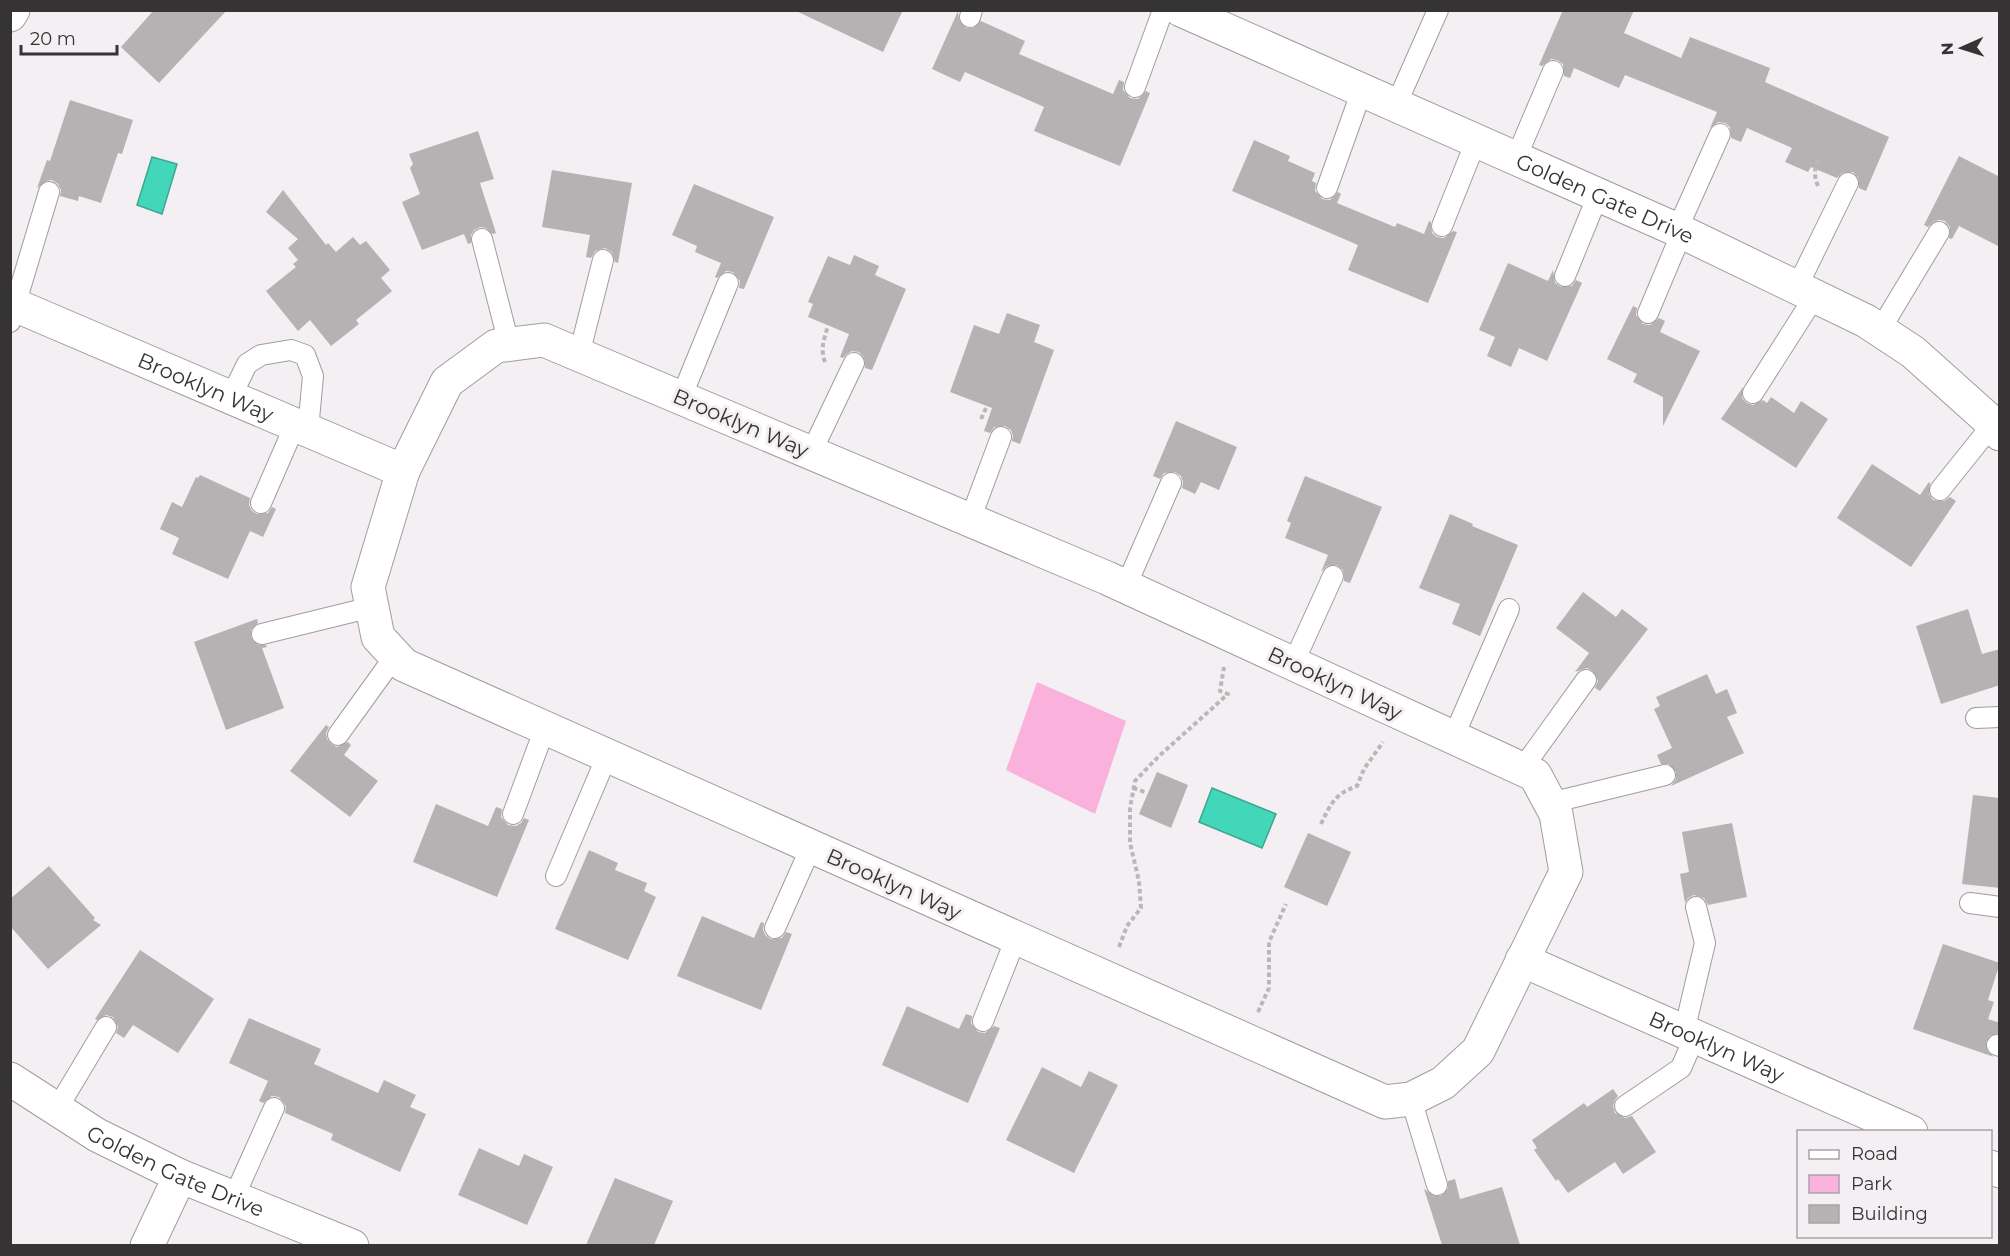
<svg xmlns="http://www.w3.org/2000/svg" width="2010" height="1256" font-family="Montserrat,sans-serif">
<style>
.green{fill:#fab2dd}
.water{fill:#43d7ba;stroke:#3fa692;stroke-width:1.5}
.building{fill:#b6b2b4}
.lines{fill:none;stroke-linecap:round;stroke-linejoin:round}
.lane-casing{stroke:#a19d9f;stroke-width:22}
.street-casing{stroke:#a19d9f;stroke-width:35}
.path{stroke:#bbb7b9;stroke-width:4;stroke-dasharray:4.5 3;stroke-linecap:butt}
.lane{stroke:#fff;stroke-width:20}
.street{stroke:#fff;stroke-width:33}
.labels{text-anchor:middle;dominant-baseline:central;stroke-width:6;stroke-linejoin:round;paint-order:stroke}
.street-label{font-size:21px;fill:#353334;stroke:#f4eff2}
</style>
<rect width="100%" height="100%" fill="#f4eff2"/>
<path class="green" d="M1037 682 1126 721 1095 814 1006 770Z"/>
<g class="water">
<path d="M152 157 177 164 162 214 137 205Z"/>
<path d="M1212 788 1276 814 1262 848 1199 822Z"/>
</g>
<g class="building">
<path d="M154 10H227L159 83 121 47Z"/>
<path d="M794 10H903L883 52Z"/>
<path d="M1563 10H1634L1624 33 1681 58 1690 37 1770 68 1765 82 1889 137 1866 191 1859 188 1858 177 1853 172 1842 173 1837 178 1811 167 1808 172 1785 162 1792 148 1747 128 1741 142 1731 138 1730 127 1725 123 1718 122 1710 128 1717 112 1625 75 1619 88 1574 68 1570 78 1564 76 1563 64 1557 60 1551 59 1542 66 1539 65Z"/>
<path d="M958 11 959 20 966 28H973L981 21 1025 41 1019 54 1113 94 1119 80 1124 82 1123 90 1130 98 1138 99 1146 91 1150 93 1120 166 1034 131 1044 107 965 72 960 82 932 69Z"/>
<path d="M70 100 133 120 122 154 118 153 101 203 79 196 78 201 60 196 61 190 58 184 52 180 46 181 37 188 47 160 50 161Z"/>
<path d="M478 131 494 179 480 183 496 233 493 234 486 228 480 227 474 230 471 235V243L468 244 464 234 422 250 402 202 420 194 410 168 413 164 409 154Z"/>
<path d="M1254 140 1290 156 1288 161 1315 173 1312 181 1316 183 1315 191 1322 199 1330 200 1338 192 1341 194 1337 203 1395 227 1397 223 1424 234 1429 221 1431 222 1432 233 1437 237 1444 238 1453 231 1457 232 1428 303 1348 270 1358 245 1232 191Z"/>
<path d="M1959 156 2000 177V247L1959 226 1952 239 1949 238 1950 227 1945 221 1939 220 1933 222 1928 227 1924 225Z"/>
<path d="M552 170 632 183 618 263 615 262 612 252 605 248 595 251 591 258 586 257 590 235 542 227Z"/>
<path d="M694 184 774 217 744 289 739 288 740 281 733 272 726 271 717 278 715 277 721 263 695 252 697 246 672 235Z"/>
<path d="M283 190 326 245 328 243 336 252 353 237 360 245 366 241 390 270 381 278 392 291 356 320 359 324 331 346 310 320 298 331 266 291 296 267 293 264 298 260 288 248 298 239 266 212Z"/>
<path d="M854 255 879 266 875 275 906 289 872 370 865 368 864 357 859 352 852 351 847 354 843 358 840 357 849 334 808 317 813 304 808 302 828 256 850 265Z"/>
<path d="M1508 263 1548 281 1553 270 1555 283 1561 287 1572 286 1576 280 1582 283 1547 361 1519 348 1511 367 1487 356 1495 337 1479 330Z"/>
<path d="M1633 306 1637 308 1636 315 1643 324 1650 325 1659 318 1665 321 1660 332 1700 351 1663 426V397L1633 382 1637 374 1607 359Z"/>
<path d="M1007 313 1040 325 1034 342 1054 350 1020 444 1012 441 1013 436 1011 430 1005 426 994 427 990 433 984 431 992 408 950 392 974 325 999 334Z"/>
<path d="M1743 387 1742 398 1747 403 1753 405 1763 400 1767 403 1771 397 1794 413 1801 401 1828 419 1796 468 1721 419Z"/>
<path d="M1176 421 1237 447 1219 490 1201 482 1195 494 1182 488 1183 482 1181 476 1175 472 1164 473 1160 479 1153 476Z"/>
<path d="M1872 464 1920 495 1929 482 1930 483 1929 494 1933 500 1944 501 1950 497 1956 501 1911 567 1837 518Z"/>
<path d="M200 475 250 498 249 505 252 511 257 514 268 513 272 507 276 509 263 537 250 531 228 579 172 554 179 538 160 529 172 502 182 507 196 477 198 478Z"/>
<path d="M1305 476 1382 507 1350 583 1344 581 1343 570 1337 565 1327 566 1321 572 1328 555 1285 538 1291 523 1287 521Z"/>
<path d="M1450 514 1473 524 1472 526 1518 545 1480 636 1452 624 1460 604 1419 588Z"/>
<path d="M1583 592 1616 617 1622 609 1648 629 1600 691 1595 688 1598 681 1593 671 1587 668 1575 672 1589 653 1556 628Z"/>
<path d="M1968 609 1982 654 2000 649V685L1941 704 1916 626Z"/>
<path d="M257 619 258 623 251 630V637L258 645H266L267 647 262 648 284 708 226 730 194 642Z"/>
<path d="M1707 674 1716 694 1727 689 1737 713 1727 717 1744 753 1671 786 1676 779V772L1669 764H1661L1657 755 1672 748 1654 709 1660 706 1656 697Z"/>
<path d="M326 725 329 727 326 733 327 739 331 744 337 747 348 742 351 745 344 755 378 781 350 817 290 771Z"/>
<path d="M1157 772 1188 785 1171 828 1139 814Z"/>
<path d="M1973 795 2000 798V888L1962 884Z"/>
<path d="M436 804 488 826 496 807 502 809 501 817 508 825 516 826 521 823 524 818 529 820 497 897 413 862Z"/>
<path d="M1732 823 1747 897 1708 905 1704 898 1694 895 1688 898 1685 903 1680 874 1689 872 1682 832Z"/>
<path d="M1308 833 1351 852 1327 906 1284 887Z"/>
<path d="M589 850 618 863 615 870 647 883 644 891 656 897 628 960 555 929Z"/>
<path d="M49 866 95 918 93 920 101 925 48 969 10 926V899Z"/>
<path d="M702 916 754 938 761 922 764 923 763 929 765 935 771 939 782 938 786 932 792 934 761 1010 677 976Z"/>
<path d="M1943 944 2000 963 1988 1000 1994 1002 1988 1019 2000 1023V1033L1990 1036 1986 1042 1988 1052 1994 1057 1913 1029Z"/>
<path d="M140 950 214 999 178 1053 133 1025 124 1038 116 1033 118 1027 113 1017 106 1015 97 1020 95 1019Z"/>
<path d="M907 1006 959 1029 966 1014 972 1016 971 1023 978 1032 985 1033 994 1026 1000 1028 968 1103 882 1065Z"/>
<path d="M249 1018 321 1049 314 1064 378 1093 384 1080 416 1095 410 1107 426 1114 400 1172 331 1140 333 1134 285 1113 286 1106 279 1097 272 1096 263 1103 259 1101 268 1081 229 1063Z"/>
<path d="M1042 1067 1081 1087 1089 1071 1118 1085 1074 1173 1006 1140Z"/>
<path d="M1613 1089 1618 1096 1615 1100 1613 1106 1615 1113 1625 1118 1632 1116 1656 1152 1623 1174 1615 1162 1568 1193 1558 1179 1556 1181 1534 1150 1537 1148 1532 1140 1584 1103 1587 1107Z"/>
<path d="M479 1148 519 1166 524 1154 553 1167 527 1225 458 1195Z"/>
<path d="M615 1178 673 1201 654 1245H586Z"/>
<path d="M1455 1179 1460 1199 1502 1187 1520 1245H1442L1424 1189 1434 1196H1441L1448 1188V1181Z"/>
</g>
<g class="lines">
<defs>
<g id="lane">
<path d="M970 17 972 10"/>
<path d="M1135 87 1163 10"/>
<path d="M1396 105 1438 10"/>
<path d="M1516 158 1553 71"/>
<path d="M1327 188 1362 90"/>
<path d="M1442 226 1476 141"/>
<path d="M1677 230 1720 134"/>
<path d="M482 239 509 344"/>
<path d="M1565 276 1598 195"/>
<path d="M1797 287 1848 183"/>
<path d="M1648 313 1682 232"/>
<path d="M10 322 49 192"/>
<path d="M1880 330 1939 232"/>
<path d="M579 355 603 260"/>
<path d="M1753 393 1815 296"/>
<path d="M231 397 247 364 261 355 291 350 305 355 313 376 308 430"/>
<path d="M681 398 728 283"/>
<path d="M811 453 854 363"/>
<path d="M1940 490 1992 425"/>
<path d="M261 503 295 425"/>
<path d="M970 520 1001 437"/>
<path d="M1126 586 1171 483"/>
<path d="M262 634 372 607"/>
<path d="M1293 664 1333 576"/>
<path d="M1976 718 2000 717"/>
<path d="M338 735 395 656"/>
<path d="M1453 738 1509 609"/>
<path d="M1522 769 1586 680"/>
<path d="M1550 803 1665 775"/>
<path d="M513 814 545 728"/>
<path d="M556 876 607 756"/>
<path d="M1970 903 2000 907"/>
<path d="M775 928 811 847"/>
<path d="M983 1021 1016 938"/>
<path d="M1684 1032 1705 943 1696 907"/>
<path d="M1997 1045 2000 1046"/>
<path d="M1411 1099 1437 1185"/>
<path d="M1625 1106 1681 1068 1695 1036"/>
<path d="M57 1109 106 1027"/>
<path d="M234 1197 274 1108"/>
</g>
<g id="street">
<path id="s1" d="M1181 10 1682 232 1866 321 1913 352 1990 421 2000 434"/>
<path d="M10 15 13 10"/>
<path id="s2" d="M10 303 403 471"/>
<path d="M544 340 1107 578 1535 775 1556 814 1566 872 1478 1051 1443 1083 1411 1099 1385 1102 404 665 378 637 368 587 403 471 447 382 496 346Z"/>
<path id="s3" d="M1522 960 1911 1132"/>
<path id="s4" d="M10 1079 97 1135 180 1176 352 1246"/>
<path d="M1990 1167 2000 1171"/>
<path d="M147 1246 180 1176"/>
</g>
</defs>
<use href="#lane" class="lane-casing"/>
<use href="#street" class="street-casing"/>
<g class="path">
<path d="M1818 186C1814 177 1814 169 1818 160"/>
<path d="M825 362C820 349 824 339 828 326"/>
<path d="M981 419 987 406"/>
<path d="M1133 788 1145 792"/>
<path d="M1321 824C1331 803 1335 794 1357 786L1364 769 1383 742"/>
<path d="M1119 947 1127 926 1141 908 1139 881 1130 843V808L1135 781 1158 757 1228 694 1220 691 1224 667"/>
<path d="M1258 1012 1269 988V942L1286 904"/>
</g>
<use href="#lane" class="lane"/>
<use href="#street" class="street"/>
</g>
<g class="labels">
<g class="street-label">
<text stroke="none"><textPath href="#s1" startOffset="464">Golden Gate Drive</textPath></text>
<text stroke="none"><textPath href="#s2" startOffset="213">Brooklyn Way</textPath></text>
<text transform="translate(741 423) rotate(23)">Brooklyn Way</text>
<text transform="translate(1335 683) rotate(25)">Brooklyn Way</text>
<text transform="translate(894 884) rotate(24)">Brooklyn Way</text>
<text stroke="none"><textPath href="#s3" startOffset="213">Brooklyn Way</textPath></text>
<text stroke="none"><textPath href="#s4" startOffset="190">Golden Gate Drive</textPath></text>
</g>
</g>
<rect width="2010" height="1256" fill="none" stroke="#353334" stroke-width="24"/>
<rect x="1797" y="1130" width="195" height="108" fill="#f4eff2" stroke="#a8a4a6" stroke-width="1.5"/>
<rect x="1809" y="1150" width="30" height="9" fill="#ffffff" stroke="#a8a4a6" stroke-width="1.5"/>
<text x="1851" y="1160" font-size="18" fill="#353334">Road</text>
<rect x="1809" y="1175" width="30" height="18" fill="#fab2dd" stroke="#a8a4a6" stroke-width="1.5"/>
<text x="1851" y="1190" font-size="18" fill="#353334">Park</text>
<rect x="1809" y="1205" width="30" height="18" fill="#b6b2b4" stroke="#a8a4a6" stroke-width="1.5"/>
<text x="1851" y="1220" font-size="18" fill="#353334">Building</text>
<g transform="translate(1962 48) rotate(267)" stroke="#f4eff2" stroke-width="4.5" paint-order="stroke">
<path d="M0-4.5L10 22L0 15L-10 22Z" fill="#353334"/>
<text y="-9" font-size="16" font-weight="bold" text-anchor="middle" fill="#353334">N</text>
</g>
<path d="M21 45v9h96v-9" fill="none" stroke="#353334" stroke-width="3"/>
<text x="30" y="45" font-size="18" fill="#353334" stroke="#f4eff2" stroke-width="4.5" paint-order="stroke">20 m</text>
</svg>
